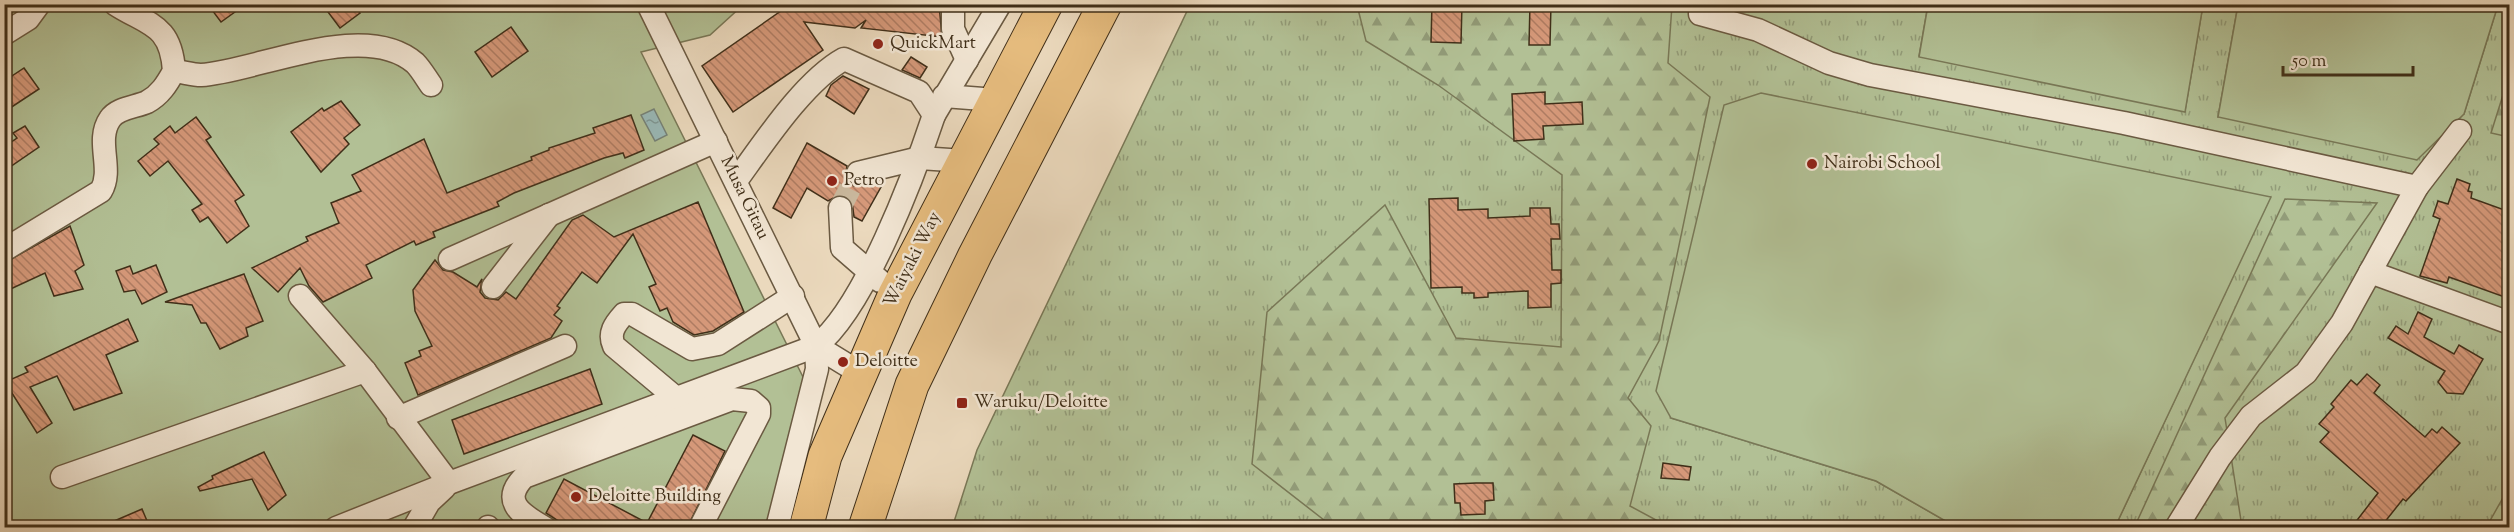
<svg xmlns="http://www.w3.org/2000/svg" width="2514" height="532" font-family="'Sorts Mill Goudy',serif">
<style>
.grass{fill:url(#grass-tufts);stroke:#797857;stroke-width:1.5}
.forest{fill:url(#forest-firs);stroke:#797857;stroke-width:1.5}
.garden{fill:#b2c095;stroke:#797857;stroke-width:1.5}
.water{fill:url(#water-ripples);stroke:#758278;stroke-width:1.5}
.building{fill:url(#building-back-hatch);stroke:#402f19;stroke-width:1.5}
.lines{fill:none;stroke-linecap:round;stroke-linejoin:round}
.minor-tunnel{stroke:#c9b79c;stroke-width:22;stroke-dasharray:22 11;stroke-linecap:butt}
.minor-casing{stroke:#6b5a42;stroke-width:25}
.highway-casing{stroke:#402f19;stroke-width:35}
.minor{stroke:#f2e6d4;stroke-width:22}
.highway{stroke:#e6bc7e;stroke-width:33}
.poi-dot{fill:#8f2418;stroke:#f2e6d4;stroke-width:2}
.labels{text-anchor:middle;dominant-baseline:central;stroke-width:5;stroke-linejoin:round;paint-order:stroke}
.poi-label{font-size:18px;fill:#402f19;stroke:#f2e6d4;text-anchor:start}
.street-label{font-size:18px;fill:#402f19;stroke:#f2e6d4}
</style>
<defs>
<pattern id="grass-tufts" width="24" height="20" patternUnits="userSpaceOnUse" patternTransform="scale(1.5)"><rect width="24" height="20" fill="#b2c095"/><path d="M3 7l-1-3M5 7V3M7 7l1-3M15 17l-1-3M17 17v-4M19 17l1-3" fill="none" stroke="#929c79"/></pattern>
<pattern id="forest-firs" width="22" height="20" patternUnits="userSpaceOnUse" patternTransform="scale(1.5)"><rect width="22" height="20" fill="#b2c095"/><path d="M5 1l3.5 6h-7zM16 11l3.5 6h-7z" fill="#929c79"/></pattern>
<pattern id="water-ripples" width="26" height="14" patternUnits="userSpaceOnUse" patternTransform="scale(1.5)"><rect width="26" height="14" fill="#99b9b8"/><path d="M2 4q2-2 4 0t4 0M15 11q2-2 4 0t4 0" fill="none" stroke="#7e9795"/></pattern>
<pattern id="building-back-hatch" width="6" height="6" patternUnits="userSpaceOnUse" patternTransform="scale(1.5)"><rect width="6" height="6" fill="#d59879"/><path d="M-1 5l2 2M0 0l6 6M5-1l2 2" fill="none" stroke="#ae7c62"/></pattern>
</defs>
<rect width="100%" height="100%" fill="#ebd9bd"/>
<filter id="stains"><feTurbulence type="fractalNoise" baseFrequency=".00333" numOctaves="4"/><feColorMatrix values="0 0 0 0 .2 0 0 0 0 .09 0 0 0 0 .02 0 0 0 .5 -.17"/></filter>
<radialGradient id="worn" r=".72"><stop offset=".6" stop-color="#630" stop-opacity="0"/><stop offset="1" stop-color="#630" stop-opacity=".3"/></radialGradient>
<path class="grass" d="M1190 5H1928L1919 56 2185 111 2203 5H2238L2218 117 2464 114 2498 5H2509V527H2115L2270 197 1671 418 1876 481 1956 527 952 528 977 450Z"/>
<g class="forest">
<path d="M1357 5H1672L1668 63 1710 97 1659 341 1628 398 1651 426 1630 506 1669 527H1333L1252 464 1267 312 1385 205 1456 338 1561 347 1562 175 1438 85 1366 41Z"/>
<path d="M2509 76 2510 137H2509L2491 133Z"/>
<path d="M2285 199 2377 203 2225 418 2242 527 2134 528Z"/>
<path d="M2509 487V527H2479L2487 526Z"/>
</g>
<g class="garden">
<path d="M4 5H743L710 35 641 52 805 381 766 527H5Z"/>
<path d="M1928 5H2203L2185 112 1919 57Z"/>
<path d="M2238 5H2498L2464 114 2417 160 2218 117Z"/>
<path d="M1761 93 2271 197 2115 527H1956L1876 481 1671 418 1656 391 1724 105Z"/>
</g>
<path class="water" d="M654 109 667 135 655 141 641 115Z"/>
<g class="building">
<path d="M220 4H246L221 22 212 10Z"/>
<path d="M322 4H354L360 13 340 28Z"/>
<path d="M791 4H939L942 37 861 28 866 20 855 28 804 22 823 50 733 112 702 66Z"/>
<path d="M1432 4H1462L1461 43 1431 42Z"/>
<path d="M1530 4H1551L1550 45H1529Z"/>
<path d="M511 27 528 51 492 77 475 52Z"/>
<path d="M911 57 927 67 920 78 902 70Z"/>
<path d="M24 68 39 89 4 112V86L11 81 9 78Z"/>
<path d="M843 76 869 89 854 114 826 96 831 85Z"/>
<path d="M1545 92V104L1582 102 1583 124 1543 126 1544 139 1514 141 1512 94Z"/>
<path d="M341 101 360 125 344 138 349 144 321 172 291 132 322 108 324 111Z"/>
<path d="M631 115 644 150 625 158 623 153 604 158 514 193 497 202 499 206 433 232 435 237 416 245 414 241 366 265 372 278 323 302 309 286 300 268 278 292 252 268 308 241 306 237 339 223 331 203 361 191 352 175 424 139 447 193 532 160 531 157 549 150V148L595 133 593 128Z"/>
<path d="M196 117 211 137 206 140 244 195 235 201 249 226 227 243 208 217 200 222 192 210 202 204 168 161 150 176 138 161 159 144 154 139 170 126 175 133Z"/>
<path d="M25 126 39 147 4 171V147L17 138 13 133Z"/>
<path d="M807 143 847 166 845 177 854 186 874 183 881 187 862 221 854 217 852 201 847 196 839 195 828 201 807 188 791 218 773 208Z"/>
<path d="M2457 179 2470 184 2468 191 2472 192 2471 198 2510 212V299L2449 277 2447 283 2420 276 2440 219 2433 216 2438 201 2448 204Z"/>
<path d="M1458 198V210L1488 209V218L1530 216V208H1550L1551 224H1559L1560 239H1551L1552 270H1561V283L1551 284V307L1528 308V291L1488 293V297L1474 298V293H1462V287L1431 288 1429 199Z"/>
<path d="M698 202 744 312 713 331 694 335 673 322 667 308 660 311 649 287 656 284 633 234 597 283 582 272 557 306 560 308 554 315 562 321 551 338 418 395 405 363 421 356 419 351 432 346 415 311 413 290 435 260 443 270 453 272 477 287 482 279 480 292 485 298 498 300 506 292 516 299 572 220 583 215 614 237Z"/>
<path d="M70 226 84 265 75 271 83 289 54 296 45 273 4 292V263Z"/>
<path d="M156 265 167 292 142 304 135 290 124 292 116 271 130 266 133 274Z"/>
<path d="M244 274 263 321 246 328 248 336 220 349 206 323H201L192 305 165 302Z"/>
<path d="M2418 312 2432 319 2424 337 2454 354 2459 345 2483 359 2463 394 2447 393 2438 382 2445 371 2388 338 2396 326 2408 334Z"/>
<path d="M128 319 138 341 106 355 122 393 74 410 57 376 30 387 52 423 37 433 5 382 28 372 25 367Z"/>
<path d="M590 369 602 404 464 454 452 420Z"/>
<path d="M2367 374 2380 385 2374 393 2425 437 2432 429 2437 433 2442 427 2460 443 2406 501 2403 499 2380 528H2351L2378 493 2320 442 2329 432 2319 424 2334 407 2331 404 2351 380 2357 385Z"/>
<path d="M693 435 725 451 687 528H569L546 513 564 479 647 523Z"/>
<path d="M264 452 286 495 268 510 252 479 200 491 198 487 213 479 212 476Z"/>
<path d="M1663 463 1691 467 1689 480 1661 478Z"/>
<path d="M1476 483H1493L1494 500 1485 501V514L1461 515 1460 503H1455L1454 484Z"/>
<path d="M142 509 150 528H98Z"/>
</g>
<g class="lines">
<path class="minor-tunnel" d="M840 208 858 173"/>
<defs>
<g id="minor">
<path d="M648 4 816 346 860 373"/>
<path d="M953 4V29L967 60"/>
<path d="M1700 14 1758 30 1829 63 1870 75 2124 123 2417 187"/>
<path d="M4 34 28 19 39 4"/>
<path d="M174 71C183 72 193 75 201 75 258 71 364 19 415 63 421 69 426 78 431 85"/>
<path d="M944 96 996 100"/>
<path d="M934 115 1000 4"/>
<path d="M858 173 920 158 964 161"/>
<path d="M840 208 842 248 880 281"/>
<path d="M4 250 101 191C114 169 95 141 110 119 117 108 136 107 147 102 160 95 167 84 174 71 171 23 147 25 115 4"/>
<path d="M450 259 716 141"/>
<path d="M2370 272 2510 323"/>
<path d="M493 287 549 215"/>
<path d="M300 296 365 371 449 483 816 346C864 309 914 175 934 115L919 92 844 59C804 81 763 144 736 181"/>
<path d="M676 398 614 346C608 333 615 324 624 314H632L692 349 718 344 793 296"/>
<path d="M398 418 565 346"/>
<path d="M62 477 365 371"/>
<path d="M488 527 489 528"/>
<path d="M336 528 449 483"/>
<path d="M414 528 429 502 444 488"/>
<path d="M545 528C522 515 500 502 524 477L732 399 751 401 759 408V414L700 528"/>
<path d="M777 528 817 369 816 346"/>
<path d="M2176 528 2220 457 2251 416 2306 373 2342 323 2417 187 2460 131"/>
</g>
<g id="highway">
<path d="M806 528 825 456 895 294 1046 4"/>
<path d="M865 528 912 385 975 255 1105 4"/>
</g>
</defs>
<use href="#minor" class="minor-casing"/>
<use href="#highway" class="highway-casing"/>
<use href="#minor" class="minor"/>
<use href="#highway" class="highway"/>
</g>
<g class="poi-dot">
<circle cx="878" cy="44" r="6"/>
<circle cx="1812" cy="164" r="6"/>
<circle cx="832" cy="181" r="6"/>
<circle cx="843" cy="362" r="6"/>
<rect x="956" y="397" width="12" height="12" rx="3"/>
<circle cx="576" cy="497" r="6"/>
</g>
<g class="labels">
<g class="poi-label">
<text x="890" y="44">QuickMart</text>
<text x="1824" y="164">Nairobi School</text>
<text x="844" y="181">Petro</text>
<text x="855" y="362">Deloitte</text>
<text x="974" y="403">Waruku/Deloitte</text>
<text x="588" y="497">Deloitte Building</text>
</g>
<g class="street-label">
<text transform="translate(744 198) rotate(64)">Musa Gitau</text>
<text transform="translate(913 260) rotate(-63)">Waiyaki Way</text>
</g>
</g>
<rect width="2514" height="532" fill="none" stroke="#ebd9bd" stroke-width="24"/>
<rect x="6" y="6" width="2502" height="520" fill="none" stroke="#402f19" stroke-width="3"/>
<rect x="12" y="12" width="2490" height="508" fill="none" stroke="#402f19" stroke-width="1.5"/>
<path d="M2283 66v9h130v-9" fill="none" stroke="#402f19" stroke-width="3"/>
<text x="2292" y="66" font-size="18" fill="#402f19" stroke="#f2e6d4" stroke-width="4.5" paint-order="stroke">50 m</text>
<rect width="100%" height="100%" filter="url(#stains)"/>
<rect width="100%" height="100%" fill="url(#worn)"/>
</svg>
